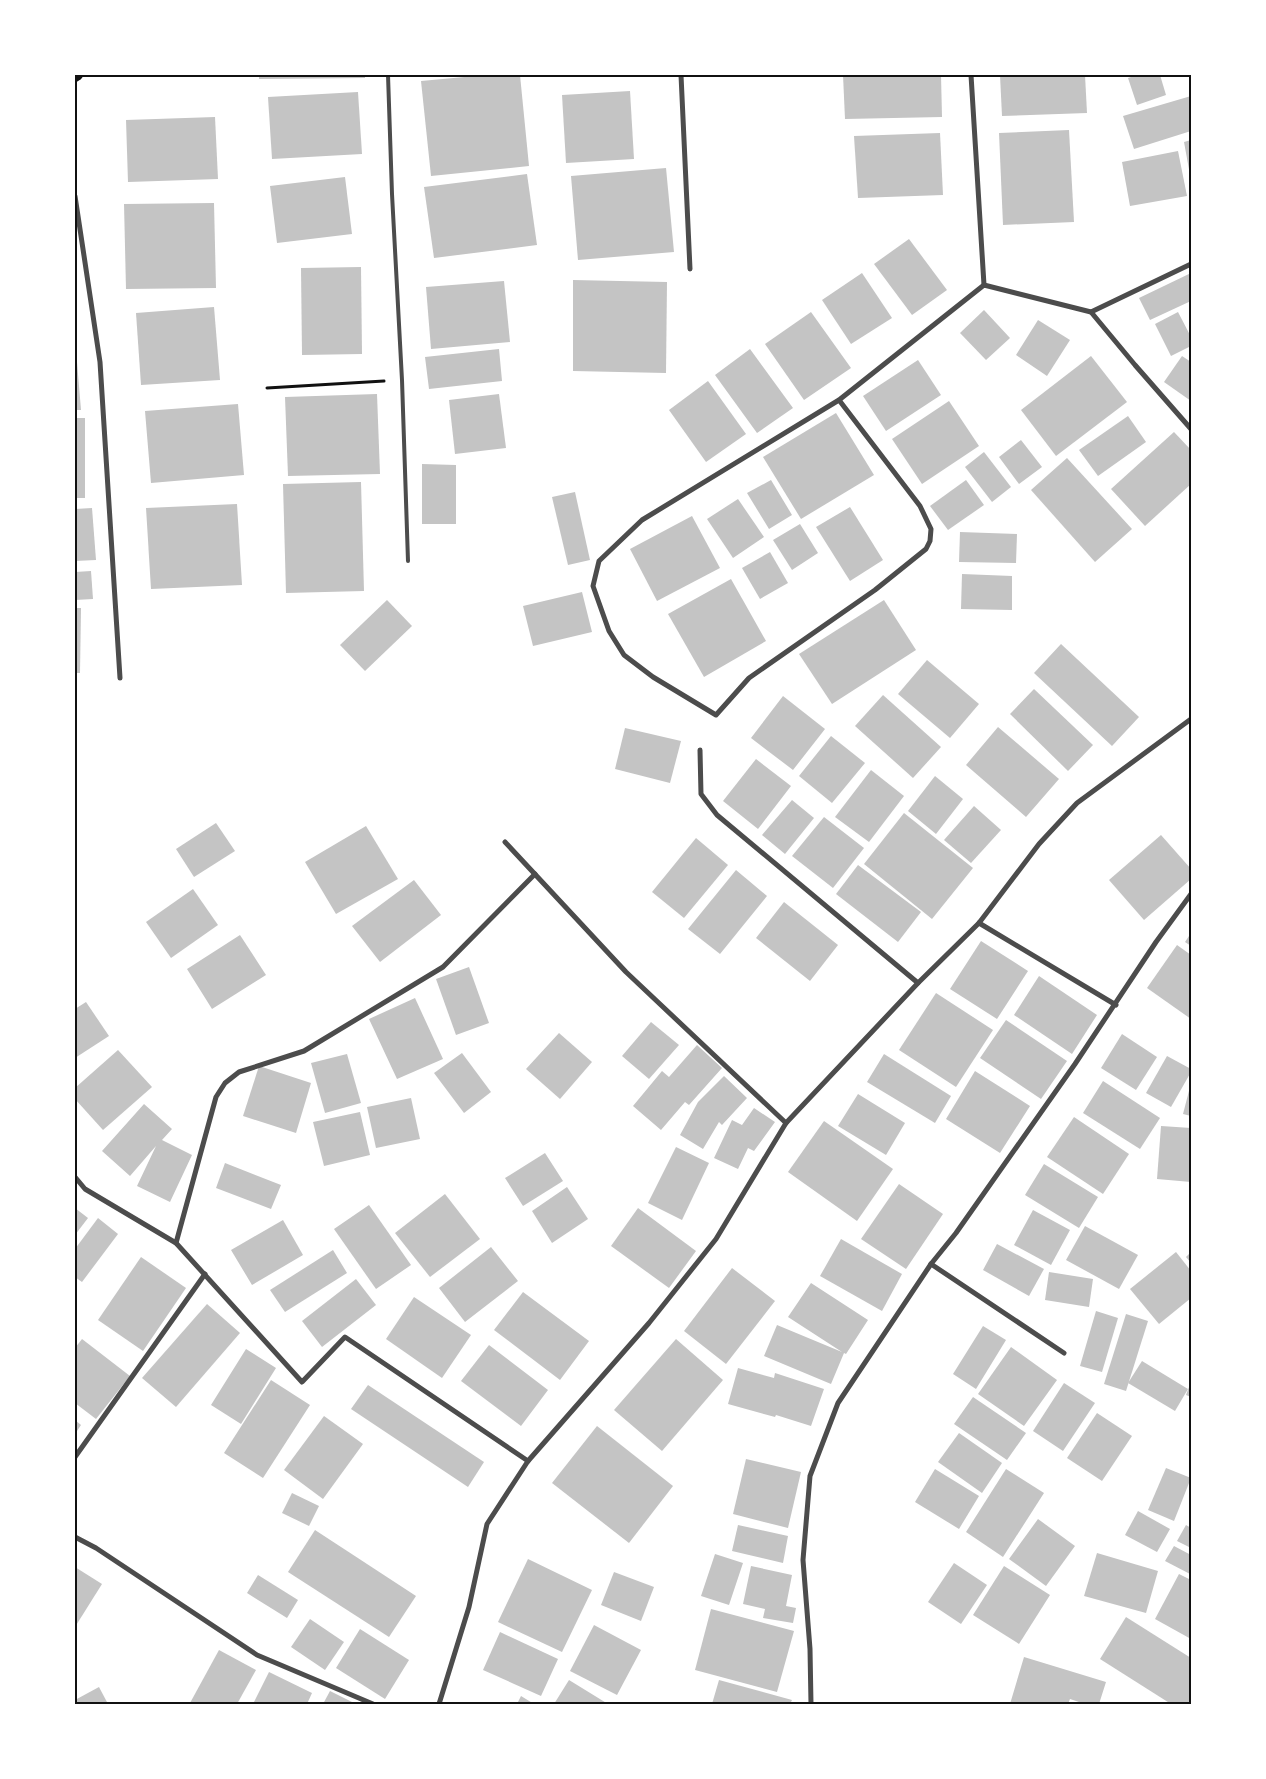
<svg xmlns="http://www.w3.org/2000/svg" width="1266" height="1779" font-family="Roboto,sans-serif">
<style>
.building{fill:#c4c4c4}
.lines{fill:none;stroke-linecap:round;stroke-linejoin:round}
.path{stroke:#111;stroke-width:3}
.service{stroke:#4c4c4c;stroke-width:4}
.minor{stroke:#4c4c4c;stroke-width:5}
.secondary{stroke:#111;stroke-width:10}
.neatline{fill:none;stroke:#111;stroke-width:2}
</style>
<rect width="100%" height="100%" fill="#fff"/>
<g class="building">
<path d="M259 75H365V78L259 79Z"/>
<path d="M486 75H520L529 166 431 176 421 81Z"/>
<path d="M843 75H941L942 117 845 119Z"/>
<path d="M1000 75H1085L1087 113 1002 116Z"/>
<path d="M1137 75H1160L1166 95 1137 105 1128 78Z"/>
<path d="M630 91 634 159 566 163 562 95Z"/>
<path d="M358 92 362 154 272 159 268 97Z"/>
<path d="M1191 96V131L1134 149 1123 116Z"/>
<path d="M215 117 218 179 128 182 126 120Z"/>
<path d="M1069 130 1074 222 1003 225 999 133Z"/>
<path d="M940 133 943 195 858 198 854 136Z"/>
<path d="M1191 140V175H1190L1184 142Z"/>
<path d="M1178 151 1187 196 1130 206 1122 162Z"/>
<path d="M666 168 674 252 578 260 571 176Z"/>
<path d="M527 174 537 245 434 258 424 187Z"/>
<path d="M345 177 352 234 277 243 270 186Z"/>
<path d="M214 203 216 288 126 289 124 204Z"/>
<path d="M909 239 947 290 912 315 874 264Z"/>
<path d="M361 267 362 354 302 355 301 268Z"/>
<path d="M862 273 892 318 851 344 822 300Z"/>
<path d="M1191 273V301L1150 320 1139 298Z"/>
<path d="M573 280 667 282 666 373 573 371Z"/>
<path d="M504 281 510 342 431 349 426 287Z"/>
<path d="M214 307 220 380 141 385 136 313Z"/>
<path d="M984 310 1010 338 986 360 960 333Z"/>
<path d="M811 312 851 368 804 400 765 344Z"/>
<path d="M1178 312 1191 337V346L1171 356 1155 324Z"/>
<path d="M1038 320 1070 340 1047 376 1016 355Z"/>
<path d="M499 349 502 381 429 389 425 357Z"/>
<path d="M750 349 793 408 757 433 715 375Z"/>
<path d="M75 350H76L81 410H75Z"/>
<path d="M1091 356 1127 402 1056 456 1021 410Z"/>
<path d="M1182 356 1191 362V401L1164 382Z"/>
<path d="M918 360 941 395 886 431 863 396Z"/>
<path d="M708 381 746 434 706 462 669 410Z"/>
<path d="M377 394 380 474 288 476 285 397Z"/>
<path d="M499 394 506 448 455 454 449 400Z"/>
<path d="M949 401 979 446 922 484 892 439Z"/>
<path d="M238 404 244 475 151 483 145 411Z"/>
<path d="M836 413 874 475 801 519 763 457Z"/>
<path d="M1128 416 1146 442 1098 476 1079 450Z"/>
<rect x="75" y="418" width="10" height="80"/>
<path d="M1174 432 1191 450V484L1145 526 1111 489Z"/>
<path d="M1021 440 1042 467 1019 484 999 457Z"/>
<path d="M984 452 1011 487 992 502 965 467Z"/>
<path d="M1067 458 1132 529 1095 562 1031 490Z"/>
<path d="M422 464 456 465V524H422Z"/>
<path d="M771 480 792 515 769 529 747 493Z"/>
<path d="M966 480 984 505 948 530 930 506Z"/>
<path d="M361 482 364 591 286 593 283 484Z"/>
<path d="M575 492 590 560 568 565 552 497Z"/>
<path d="M738 499 764 537 733 558 707 519Z"/>
<path d="M237 504 242 585 151 589 146 508Z"/>
<path d="M850 507 883 560 850 581 816 527Z"/>
<path d="M92 508 96 560 75 561V509Z"/>
<path d="M692 516 720 568 657 601 630 549Z"/>
<path d="M800 524 818 553 792 570 773 540Z"/>
<path d="M960 532 1017 534 1016 563 959 562Z"/>
<path d="M770 552 788 583 760 599 742 568Z"/>
<path d="M91 571 93 599 75 600V572Z"/>
<path d="M962 574 1012 576V610L961 609Z"/>
<path d="M731 579 766 641 704 677 668 614Z"/>
<path d="M582 592 592 632 533 646 523 606Z"/>
<path d="M387 600 412 626 365 671 340 645Z"/>
<path d="M884 600 916 650 832 704 799 654Z"/>
<path d="M75 608H81L80 673H75Z"/>
<path d="M1061 644 1139 717 1112 746 1034 673Z"/>
<path d="M927 660 979 704 950 738 898 694Z"/>
<path d="M1034 689 1093 745 1068 771 1010 714Z"/>
<path d="M883 695 941 747 913 778 855 726Z"/>
<path d="M783 696 825 729 793 770 751 738Z"/>
<path d="M998 727 1059 779 1026 817 966 765Z"/>
<path d="M625 728 681 741 670 783 615 769Z"/>
<path d="M831 736 865 763 832 803 799 776Z"/>
<path d="M756 759 791 786 758 829 723 801Z"/>
<path d="M871 770 904 796 869 842 835 817Z"/>
<path d="M935 776 963 799 936 834 908 811Z"/>
<path d="M792 800 814 818 785 854 762 835Z"/>
<path d="M974 806 1001 830 971 863 944 840Z"/>
<path d="M904 813 973 868 932 919 864 864Z"/>
<path d="M824 817 864 848 833 888 792 856Z"/>
<path d="M216 823 235 851 194 877 176 849Z"/>
<path d="M366 826 398 879 336 914 305 862Z"/>
<path d="M1161 835 1191 869V879L1144 920 1109 880Z"/>
<path d="M696 838 728 865 684 918 652 892Z"/>
<path d="M858 865 921 912 898 942 836 894Z"/>
<path d="M736 870 767 896 720 954 688 929Z"/>
<path d="M414 880 441 915 380 962 352 926Z"/>
<path d="M193 889 218 925 171 958 146 922Z"/>
<path d="M784 902 838 945 810 981 756 938Z"/>
<path d="M1191 933V946L1185 942Z"/>
<path d="M240 935 266 975 212 1009 187 969Z"/>
<path d="M981 941 1028 971 997 1019 950 989Z"/>
<path d="M1177 945 1191 955V1019L1147 988Z"/>
<path d="M469 967 489 1023 456 1035 436 979Z"/>
<path d="M1039 976 1097 1015 1072 1054 1014 1015Z"/>
<path d="M936 993 993 1030 956 1087 899 1050Z"/>
<path d="M415 998 443 1059 397 1079 369 1019Z"/>
<path d="M86 1002 109 1036 75 1058V1009Z"/>
<path d="M1006 1020 1067 1061 1041 1099 980 1058Z"/>
<path d="M651 1022 679 1045 649 1079 622 1056Z"/>
<path d="M559 1033 592 1062 560 1099 526 1069Z"/>
<path d="M1122 1034 1157 1057 1136 1090 1101 1068Z"/>
<path d="M697 1045 722 1068 689 1105 685 1102 661 1130 633 1106 662 1071 669 1077Z"/>
<path d="M118 1050 152 1087 103 1130 75 1099V1088Z"/>
<path d="M462 1053 491 1092 464 1113 434 1073Z"/>
<path d="M347 1054 361 1103 325 1113 311 1063Z"/>
<path d="M884 1054 951 1096 935 1123 867 1082Z"/>
<path d="M1167 1056 1191 1069V1072L1171 1107 1146 1093Z"/>
<path d="M259 1066 311 1083 296 1133 243 1116Z"/>
<path d="M975 1071 1030 1106 1000 1153 946 1119Z"/>
<path d="M724 1076 747 1098 722 1125 719 1122 703 1149 680 1135 698 1102Z"/>
<path d="M1103 1081 1160 1118 1140 1149 1083 1113Z"/>
<path d="M1190 1087H1191V1116L1183 1114Z"/>
<path d="M858 1094 905 1123 886 1155 838 1126Z"/>
<path d="M411 1098 420 1139 376 1148 367 1107Z"/>
<path d="M144 1104 172 1129 162 1140 192 1155 170 1202 137 1186 156 1146 130 1176 102 1151Z"/>
<path d="M754 1108 775 1122 754 1151 748 1148 738 1169 714 1158 732 1120 742 1125Z"/>
<path d="M360 1112 370 1155 324 1166 313 1122Z"/>
<path d="M1074 1117 1129 1154 1103 1194 1047 1157Z"/>
<path d="M824 1121 893 1169 857 1221 788 1172Z"/>
<path d="M1161 1126 1191 1128V1182L1157 1179Z"/>
<path d="M676 1147 709 1163 682 1220 648 1203Z"/>
<path d="M545 1153 563 1181 523 1206 505 1178Z"/>
<path d="M225 1163 281 1185 271 1209 216 1188Z"/>
<path d="M1044 1164 1098 1197 1079 1228 1025 1195Z"/>
<path d="M899 1184 943 1214 906 1269 861 1239Z"/>
<path d="M567 1187 588 1219 552 1243 532 1211Z"/>
<path d="M445 1194 480 1239 430 1277 395 1233Z"/>
<path d="M369 1205 411 1265 376 1289 334 1229Z"/>
<path d="M75 1208 88 1218 75 1235Z"/>
<path d="M638 1208 696 1251 669 1288 611 1246Z"/>
<path d="M1033 1210 1070 1230 1051 1265 1014 1245Z"/>
<path d="M98 1218 118 1234 82 1282 75 1277V1249Z"/>
<path d="M283 1220 303 1255 252 1285 231 1250Z"/>
<path d="M1085 1226 1138 1255 1119 1289 1066 1260Z"/>
<path d="M841 1239 902 1274 882 1311 820 1276Z"/>
<path d="M997 1244 1044 1269 1029 1296 983 1270Z"/>
<path d="M491 1247 518 1281 465 1322 439 1288Z"/>
<path d="M333 1250 347 1273 285 1312 270 1290Z"/>
<path d="M1176 1252 1191 1271V1298L1159 1324 1130 1289Z"/>
<path d="M1191 1252V1263L1186 1257Z"/>
<path d="M141 1257 186 1288 143 1351 98 1320Z"/>
<path d="M732 1268 775 1301 726 1364 684 1331Z"/>
<path d="M1049 1272 1093 1279 1089 1307 1045 1300Z"/>
<path d="M356 1279 376 1305 322 1347 302 1321Z"/>
<path d="M811 1283 868 1320 846 1354 844 1353 831 1384 764 1356 777 1325 842 1352 788 1317Z"/>
<path d="M523 1292 589 1341 560 1380 494 1330Z"/>
<path d="M414 1297 471 1335 442 1378 386 1339Z"/>
<path d="M207 1304 240 1333 176 1407 142 1378Z"/>
<path d="M1096 1311 1118 1318 1102 1372 1080 1366Z"/>
<path d="M1126 1314 1148 1321 1126 1391 1104 1384Z"/>
<path d="M983 1326 1006 1340 976 1389 953 1374Z"/>
<path d="M82 1339 130 1376 96 1419 75 1403V1348Z"/>
<path d="M676 1339 723 1380 662 1451 614 1410Z"/>
<path d="M489 1345 548 1390 521 1426 461 1381Z"/>
<path d="M1011 1347 1057 1380 1024 1426 978 1394Z"/>
<path d="M246 1349 276 1368 241 1424 211 1405Z"/>
<path d="M1142 1361 1188 1389 1175 1411 1128 1383Z"/>
<path d="M738 1368 774 1378 775 1373 824 1389 811 1426 776 1415 775 1417 728 1404Z"/>
<path d="M271 1380 310 1405 263 1478 224 1453Z"/>
<path d="M1191 1382V1397L1186 1395Z"/>
<path d="M1064 1383 1095 1403 1063 1451 1033 1431Z"/>
<path d="M368 1385 484 1462 468 1487 351 1409Z"/>
<path d="M973 1397 1026 1433 1007 1460 954 1424Z"/>
<path d="M1097 1413 1132 1436 1102 1481 1067 1458Z"/>
<path d="M324 1416 363 1444 323 1499 284 1470Z"/>
<path d="M75 1420 81 1425 75 1434Z"/>
<path d="M597 1426 673 1486 629 1543 552 1483Z"/>
<path d="M959 1433 1002 1463 982 1493 938 1462Z"/>
<path d="M746 1459 801 1472 788 1528 733 1514Z"/>
<path d="M1166 1468 1191 1478 1174 1521 1148 1510Z"/>
<path d="M935 1469 979 1496 959 1529 915 1502Z"/>
<path d="M1006 1469 1044 1493 1003 1557 966 1532Z"/>
<path d="M292 1493 319 1506 309 1526 282 1513Z"/>
<path d="M1138 1511 1170 1529 1157 1552 1125 1535Z"/>
<path d="M1038 1519 1075 1546 1046 1586 1009 1559Z"/>
<path d="M738 1525 788 1536 783 1563 732 1551Z"/>
<path d="M1186 1525 1191 1528V1548L1177 1541Z"/>
<path d="M315 1530 416 1596 389 1637 288 1572Z"/>
<path d="M1174 1546 1191 1555V1572L1190 1574 1165 1561Z"/>
<path d="M1097 1553 1158 1571 1146 1613 1084 1596Z"/>
<path d="M715 1554 743 1563 729 1605 701 1596Z"/>
<path d="M528 1559 592 1590 562 1652 498 1622Z"/>
<path d="M954 1563 987 1585 961 1624 928 1602Z"/>
<path d="M751 1566 792 1575 786 1606 796 1608 793 1623 763 1618 765 1609 743 1604Z"/>
<path d="M1004 1566 1050 1595 1019 1644 973 1615Z"/>
<path d="M75 1567 102 1584 75 1627Z"/>
<path d="M614 1572 654 1587 641 1621 601 1605Z"/>
<path d="M1179 1574 1191 1580V1639L1155 1619Z"/>
<path d="M258 1575 298 1600 287 1618 247 1593Z"/>
<path d="M711 1609 794 1631 777 1692 695 1670Z"/>
<path d="M1126 1617 1191 1658V1704H1171L1100 1659Z"/>
<path d="M310 1619 344 1642 325 1670 291 1647Z"/>
<path d="M594 1625 641 1650 617 1695 570 1671Z"/>
<path d="M360 1629 409 1660 385 1699 336 1668Z"/>
<path d="M500 1632 558 1659 541 1696 483 1670Z"/>
<path d="M219 1650 256 1670 237 1704H192L190 1703Z"/>
<path d="M1024 1657 1106 1682 1099 1704H1085L1070 1699 1068 1704H1010Z"/>
<path d="M269 1672 312 1693 307 1704H253Z"/>
<path d="M569 1680 608 1704H554Z"/>
<path d="M719 1680 792 1700 790 1704H712Z"/>
<path d="M99 1687 108 1704H75V1700Z"/>
<path d="M330 1691 356 1704H323Z"/>
<path d="M521 1696 534 1704H517Z"/>
</g>
<g class="lines">
<path class="path" d="M267 388 384 381"/>
<path class="service" d="M388 75 392 194 402 380 408 561"/>
<g class="minor">
<path d="M681 75 690 269"/>
<path d="M971 75 984 285"/>
<path d="M75 196 100 362 120 678"/>
<path d="M1091 312 1191 264"/>
<path d="M839 400 920 506 931 529 930 541 926 549 875 590 749 678 716 715 653 677 624 655 609 631 593 586 599 561 642 520 839 400 984 285 1091 312 1135 365 1191 429"/>
<path d="M700 750 701 794 717 815 918 983"/>
<path d="M505 842 626 972 786 1123"/>
<path d="M979 923 1116 1005"/>
<path d="M75 1177 85 1189 176 1243 302 1382 345 1337 528 1461"/>
<path d="M176 1243 216 1097 225 1083 239 1072 304 1051 443 967 535 874"/>
<path d="M931 1264 1064 1353"/>
<path d="M75 1457 205 1274"/>
<path d="M75 1537 96 1548 257 1655 373 1704"/>
<path d="M439 1704 469 1607 487 1524 528 1461 649 1323 716 1239 786 1123 918 983 979 923 1039 844 1077 803 1191 719"/>
<path d="M811 1704 810 1649 803 1560 810 1476 838 1403 931 1264 956 1233 1075 1064 1156 942 1191 894"/>
</g>
<path class="secondary" d="M75 77 78 75"/>
</g>
<rect width="1266" height="1779" fill="none" stroke="#ffffff" stroke-width="152"/>
<rect x="76" y="76" width="1114" height="1627" class="neatline"/>
</svg>
